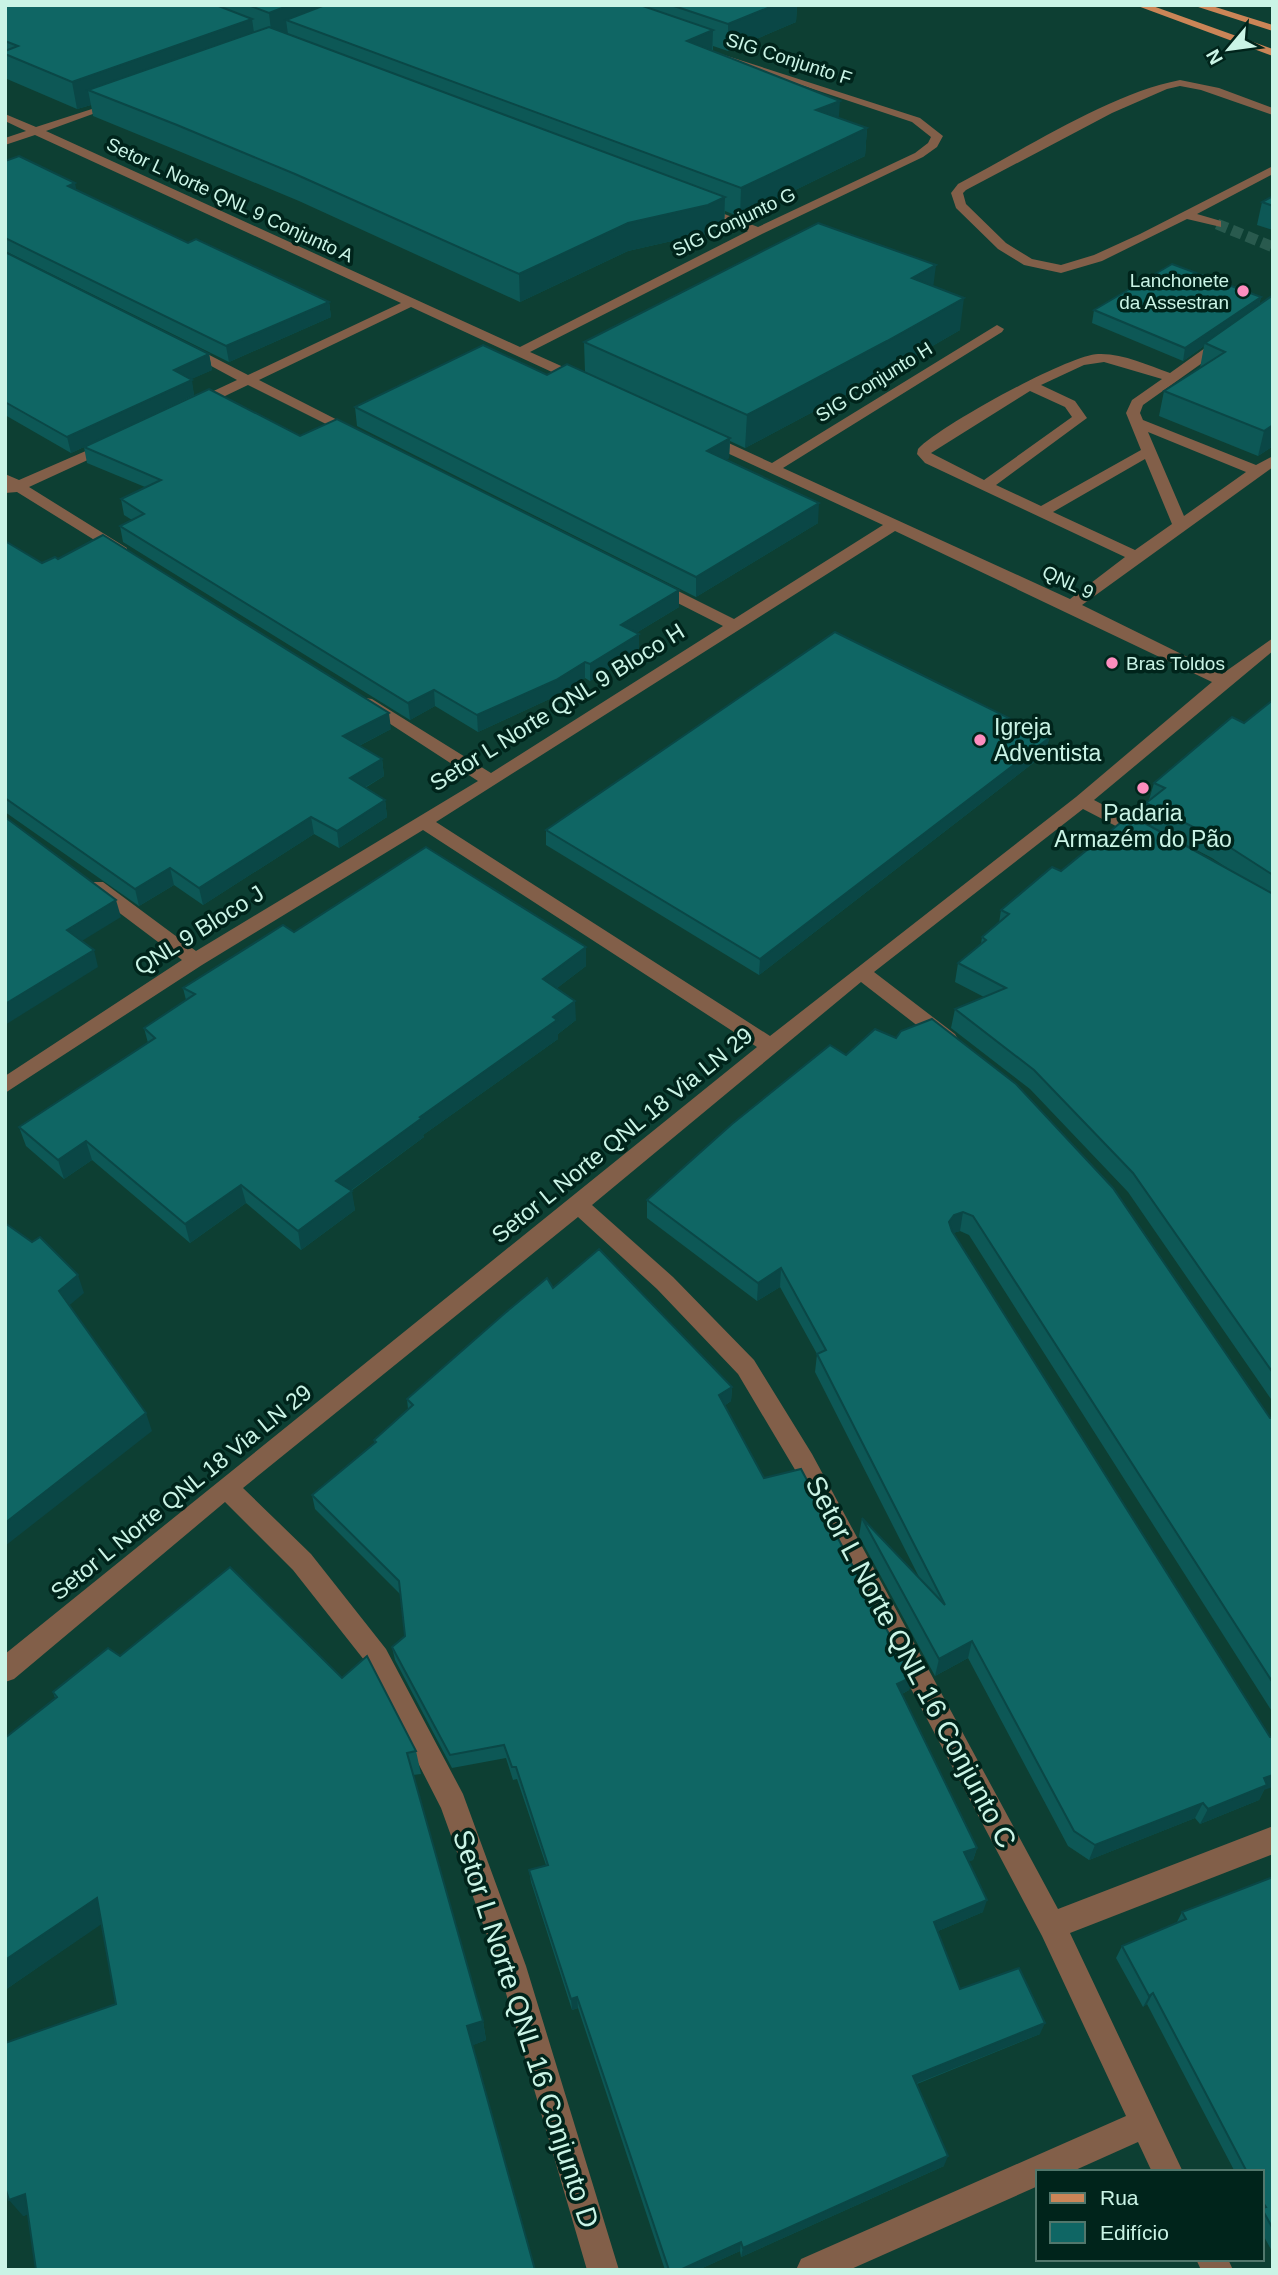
<svg xmlns="http://www.w3.org/2000/svg" width="1278" height="2275" font-family="Arial,sans-serif">
<style>
.lines{fill:none;stroke-linecap:round;stroke-linejoin:round}
.minor-tunnel{stroke:#295a4e;stroke-width:11;stroke-dasharray:11 5;stroke-linecap:butt}
.minor{fill:#825f49;fill-rule:evenodd}
.major{fill:#cb8557;fill-rule:evenodd}
.wall{fill:#0d5856}
.shaded-wall{fill:#0a4746}
.building{fill:#0f6664;stroke:#0a4746;stroke-width:2}
.poi-dot{fill:#fd8ebf;stroke:#00241b;stroke-width:2.5}
.labels{text-anchor:middle;dominant-baseline:central;stroke-width:7;stroke-linejoin:round;paint-order:stroke}
.far-street-label{font-size:19px;fill:#caf4e6;stroke:#00241b}
.far-poi-label{font-size:19px;fill:#caf4e6;stroke:#00241b;text-anchor:end}
.street-label{font-size:23px;fill:#caf4e6;stroke:#00241b}
.poi-label{font-size:23px;fill:#caf4e6;stroke:#00241b;text-anchor:start}
.near-street-label{font-size:28px;fill:#caf4e6;stroke:#00241b}
</style>
<rect width="100%" height="100%" fill="#0d3f33"/>
<g class="lines">
<path class="minor-tunnel" d="M1217 224 1273 247"/>
<g class="minor">
<path d="M696 46 920 118 943 136 937 147 923 157 762 234 530 352 588 378V384H578L411 307 259 380 361 432 363 435 356 439 248 385 200 408H190V402L237 380 178 348 190 345 248 375 401 303 35 135 5 145V138L26 131 5 121V114L36 127 123 99V103L46 131 520 347 748 231 693 211V205H701L758 227 915 153 928 143 931 137 912 122 696 50Z"/>
<path d="M1180 80 1219 88 1273 108V115L1201 90 1180 86 1167 89 1112 113 966 190 963 193 966 204 1006 243 1032 259 1061 265 1094 255 1140 234 1273 166V174L1197 214 1221 221V227L1187 219 1102 261 1061 273 1024 265 998 249 956 208 951 193 958 184C1024 150 1108 94 1180 80Z"/>
<path d="M997 325 1004 329 1002 332 783 468 1070 599 1125 557 925 463 917 454 918 449C938 427 1068 355 1098 354 1123 353 1147 365 1170 373L1219 338H1229V344L1143 405 1140 413 1143 420 1256 465 1273 456V467L1082 605 1222 674 1273 638V651L1094 800 1151 830 1154 834 1151 838H1139L1083 809 874 972 955 1034 958 1039 955 1044H941L861 982 592 1205 673 1277 754 1360 812 1454 1058 1909 1273 1826V1854L1070 1933 1183 2172H1152L1138 2142 1071 2172H1038V2186L849 2270H796L801 2259 1126 2116 1042 1936 794 1468 738 1374 657 1289 578 1217 243 1488 311 1554 386 1649 463 1794 526 1966 619 2270H587L498 1966 441 1808 368 1665 293 1570 225 1502 14 1679 5 1682V1654L757 1047 423 830 202 965 5 1093V1076L182 960 89 890 87 886 89 882H103L196 951 478 781 358 703 366 698 372 699 491 773 723 626 648 588V582H660L734 619 883 525 699 440V434H709L772 463ZM1104 362 1162 379 1132 400 1126 413 1141 450 1041 506 996 485 1087 418 1075 401 1041 385 1084 365ZM1030 391 1065 407 1072 417 984 480 931 453ZM1148 432 1246 472 1184 516ZM1145 459 1172 524 1135 550 1053 512ZM895 531 1212 682 1076 797 770 1036 436 822Z"/>
<path d="M111 440 116 441V447L29 487 127 548V554H117L17 492 5 493V474L19 480Z"/>
<path d="M1196 2259H1228L1233 2270H1201Z"/>
</g>
<g class="major">
<path d="M1135 5H1150L1273 49V56Z"/>
<path d="M1192 5H1209L1273 25V31Z"/>
</g>
</g>
<g class="wall">
<path d="M5 5H797L796 22 728 51 713 46V51L839 118 867 128 865 156 740 217 725 211 724 225 707 233 628 251 520 302 299 201 181 152 93 116 91 105 77 109 7 79 5 69Z"/>
<path d="M5 161 77 190 188 243 329 302 331 317 229 362 5 251Z"/>
<path d="M1273 196V230L1257 225 1262 202Z"/>
<path d="M5 252 209 354 212 370 191 379 194 395 300 436 679 590V607L636 633 639 651 590 681 585 678 556 696 478 732 435 706 410 720 123 542 120 526 132 520 124 515 121 499 145 487 87 463 84 447 71 453 5 415Z"/>
<path d="M933 286 960 330 884 374 745 448 730 441 729 458 725 460 818 523 696 597 357 426 355 407 547 375 585 372 584 342Z"/>
<path d="M1261 297 1259 305 1273 446 1258 456 1159 416 1164 391 1200 368 1204 346 1183 361 1092 323 1094 310Z"/>
<path d="M5 541 42 563 391 729 359 746 382 759 384 776 365 788 385 800 387 817 339 848 314 834 203 905 174 885 139 906 5 812Z"/>
<path d="M1273 700V1402L1128 1192 1030 1089 951 1028 955 1009 984 997 955 982 958 963 981 944 982 937 999 923 1001 910 1061 871 1239 876 1212 858 1142 822 1146 803 1149 800 1154 783 1244 723Z"/>
<path d="M1049 738 1046 753 759 975 546 845V830Z"/>
<path d="M294 932 586 966 557 988 576 1020 558 1034V1039L423 1135 424 1137 351 1191 355 1210 301 1250 246 1203 190 1243 92 1160 64 1179 26 1146 19 1127 148 1043 144 1028 186 1000 183 988Z"/>
<path d="M830 1045 1270 1418H1273V1713L969 1235 960 1231 953 1233 1264 1790 1259 1800 1200 1824 1195 1818 1089 1860 1068 1846 968 1658 935 1676 859 1536 862 1518 919 1577 815 1372 817 1354 780 1287 757 1301 647 1218V1200Z"/>
<path d="M553 1288 732 1387 731 1401 724 1406 764 1478 912 1677 909 1690 902 1694 977 1848 973 1860 969 1861 983 1912 938 1931 960 1989 1040 2034 917 2084 944 2166 741 2257 740 2251 698 2270H665L578 2008 572 2010 531 1882 529 1870 546 1865 517 1779 513 1780 506 1758 452 1768 395 1660 392 1647 405 1636 400 1594 315 1509 312 1495 374 1443V1440L408 1409 407 1399Z"/>
<path d="M120 1656 416 1751 421 1774 413 1775 483 2021 486 2040 23 2216 116 2004 102 1923 5 1990V1738L55 1698 53 1692Z"/>
<path d="M1273 1877V2253L1262 2233V2172H1235L1147 2004 1143 2007 1116 1958 1122 1946 1176 1924 1182 1912Z"/>
</g>
<g class="shaded-wall">
<path d="M290 5H367L286 20 288 34 272 39 269 13Z"/>
<path d="M775 5H797L796 22 728 51V24Z"/>
<path d="M252 19 256 46 88 90 91 105 77 109 72 82Z"/>
<path d="M713 30 712 57 687 41Z"/>
<path d="M840 101 838 129 816 110Z"/>
<path d="M867 128 865 156 740 217 741 188Z"/>
<path d="M75 183 78 198 68 186Z"/>
<path d="M725 197 724 225 707 233 628 251 520 302 519 274 628 223Z"/>
<path d="M936 265 932 297 912 278Z"/>
<path d="M1261 297 1258 309 1205 343 1204 346 1183 361 1185 348Z"/>
<path d="M964 298 960 330 884 374 745 448 747 415Z"/>
<path d="M329 302 331 317 229 362 226 346Z"/>
<path d="M209 354 212 370 176 386 174 370Z"/>
<path d="M192 380 194 395 71 453 67 437Z"/>
<path d="M1273 425V446L1258 456 1264 431Z"/>
<path d="M730 438 729 458 706 471 707 451Z"/>
<path d="M819 503 818 523 696 597V577Z"/>
<path d="M679 590V607L621 642V625Z"/>
<path d="M639 634V651L590 681V664Z"/>
<path d="M585 662V678L556 696 478 732 477 715Z"/>
<path d="M434 690 435 706 410 720 408 703Z"/>
<path d="M389 713 391 729 345 753 343 736Z"/>
<path d="M1049 738 1046 753 759 975 760 959Z"/>
<path d="M382 759 384 776 352 795 350 778Z"/>
<path d="M385 800 387 817 339 848 337 831Z"/>
<path d="M311 817 314 834 203 905 199 888Z"/>
<path d="M170 868 174 885 139 906 135 889Z"/>
<path d="M116 900 121 917 72 947 67 930Z"/>
<path d="M586 947V966L544 998 543 979Z"/>
<path d="M94 950 98 967 5 1025V1004Z"/>
<path d="M575 1001 576 1020 558 1034V1039L423 1135 424 1137 339 1199 336 1181 420 1117Z"/>
<path d="M86 1141 92 1160 64 1179 58 1160Z"/>
<path d="M241 1185 246 1203 190 1243 185 1224Z"/>
<path d="M352 1191 355 1210 301 1250 298 1231Z"/>
<path d="M963 1212 960 1231 950 1234 949 1222 954 1215Z"/>
<path d="M781 1268 780 1287 757 1301 758 1283Z"/>
<path d="M78 1275 84 1293 65 1309 59 1291Z"/>
<path d="M732 1387 731 1401 718 1410 719 1395Z"/>
<path d="M146 1413 152 1431 5 1546V1523Z"/>
<path d="M972 1641 968 1658 935 1676 939 1659Z"/>
<path d="M912 1677 909 1690 894 1698 897 1684Z"/>
<path d="M1273 1775V1787L1264 1790 1259 1800 1200 1824 1208 1809 1264 1778Z"/>
<path d="M1203 1803 1195 1818 1089 1860 1095 1845Z"/>
<path d="M977 1848 973 1860 960 1864 964 1852Z"/>
<path d="M97 1898 109 1919 5 1990V1960Z"/>
<path d="M987 1900 983 1912 931 1934 934 1922Z"/>
<path d="M1153 1993 1147 2004 1143 2007 1149 1996Z"/>
<path d="M577 1997 578 2008 572 2010 571 1999Z"/>
<path d="M483 2021 486 2040 471 2046 467 2026Z"/>
<path d="M1045 2023 1040 2034 910 2086 913 2076Z"/>
<path d="M948 2156 944 2166 741 2257 743 2248Z"/>
<path d="M25 2194 39 2211 23 2216 9 2200Z"/>
<path d="M741 2242 740 2251 698 2270H680Z"/>
</g>
<g class="building">
<path d="M5 5H216L252 19 72 82 5 54V51L18 46 5 41Z"/>
<path d="M248 5H290L269 13Z"/>
<path d="M325 5H640L713 30 687 41 840 101 816 110 867 128 741 188 286 20Z"/>
<path d="M671 5H775L728 24Z"/>
<path d="M269 27 725 197 708 205 628 223 519 274 295 174 177 125 88 90Z"/>
<path d="M19 156 75 183 68 186 188 243 196 239 329 302 226 346 5 238V161Z"/>
<path d="M1273 196V206L1262 202Z"/>
<path d="M818 223 936 265 912 278 964 298 887 341 747 415 584 342Z"/>
<path d="M5 252 209 354 174 370 192 380 67 437 5 402Z"/>
<path d="M1172 264 1261 297 1185 348 1094 310Z"/>
<path d="M1273 295V425L1264 431 1164 391 1225 352 1205 343Z"/>
<path d="M483 345 547 375 567 364 730 438 707 451 819 503 696 577 355 407Z"/>
<path d="M209 389 300 436 337 419 679 590 621 625 639 634 590 664 585 662 556 680 477 715 434 690 408 703 120 526 144 514 121 499 161 480 84 447Z"/>
<path d="M103 535 389 713 343 736 382 759 350 778 385 800 337 831 311 817 199 888 170 868 135 889 5 798V541L42 563 55 557 58 559Z"/>
<path d="M835 632 1049 738 760 959 546 830Z"/>
<path d="M1273 700V875L1217 839 1146 803 1165 788 1154 783 1232 717 1244 723Z"/>
<path d="M1130 815 1273 894V1373L1133 1173 1034 1070 955 1009 1006 988 958 963 986 940 982 937 1009 914 1001 910 1052 867 1061 871Z"/>
<path d="M5 817 116 900 67 930 94 950 5 1004Z"/>
<path d="M426 847 586 947 543 979 575 1001 553 1017 557 1020 420 1117 422 1118 336 1181 352 1191 298 1231 241 1185 185 1224 86 1141 58 1160 19 1127 155 1038 144 1028 195 994 183 988 283 925 294 932Z"/>
<path d="M932 1019 1016 1084 1113 1188 1270 1418H1273V1683L973 1216 963 1212 954 1215 949 1222 952 1231 1270 1737H1273V1775L1264 1778 1267 1785 1208 1809 1203 1803 1095 1845 1074 1831 972 1641 939 1659 862 1518 945 1605 817 1354 826 1350 781 1268 758 1283 647 1200 732 1124 830 1045 846 1055 875 1029 896 1038 901 1031Z"/>
<path d="M5 1223 32 1242 40 1237 78 1275 59 1291 146 1413 5 1523Z"/>
<path d="M599 1249 732 1387 719 1395 764 1478 801 1469 912 1677 897 1684 977 1848 964 1852 987 1900 934 1922 960 1989 1019 1968 1045 2023 913 2076 948 2156 743 2248 741 2242 680 2270H669L577 1997 571 1999 529 1870 548 1865 516 1767H512L504 1745 450 1755 392 1647 405 1636 399 1581 312 1495 376 1442 374 1440 413 1405 407 1399 505 1313 547 1278 553 1288Z"/>
<path d="M230 1567 342 1678 367 1656 416 1751 407 1753 483 2021 467 2026 535 2270H36L25 2194 9 2200 5 2187V2043L116 2004 97 1898 5 1960V1738L57 1697 53 1692 108 1648 120 1656Z"/>
<path d="M1273 1877V2229L1262 2209V2208L1266 2207 1262 2201V2172H1247L1153 1993 1149 1996 1122 1946 1186 1919 1182 1912Z"/>
</g>
<g class="poi-dot">
<circle cx="1243" cy="291" r="7"/>
<circle cx="1112" cy="663" r="7"/>
<circle cx="980" cy="740" r="7"/>
<circle cx="1143" cy="788" r="7"/>
</g>
<g class="labels">
<g class="far-street-label">
<text transform="translate(789 59) rotate(18)">SIG Conjunto F</text>
<text transform="translate(230 200) rotate(25)">Setor L Norte QNL 9 Conjunto A</text>
<text transform="translate(734 222) rotate(-26)">SIG Conjunto G</text>
<text transform="translate(874 382) rotate(-32)">SIG Conjunto H</text>
<text transform="translate(1068 582) rotate(25)">QNL 9</text>
</g>
<g class="far-poi-label">
<text x="1229" y="280">Lanchonete<tspan x="1229" dy="22">da Assestran</tspan></text>
<text x="1126" y="663" text-anchor="start">Bras Toldos</text>
</g>
<g class="street-label">
<text transform="translate(557 707) rotate(-32)">Setor L Norte QNL 9 Bloco H</text>
<text transform="translate(199 930) rotate(-32)">QNL 9 Bloco J</text>
<text transform="translate(622 1135) rotate(-39)">Setor L Norte QNL 18 Via LN 29</text>
<text transform="translate(181 1492) rotate(-39)">Setor L Norte QNL 18 Via LN 29</text>
</g>
<g class="poi-label">
<text x="994" y="727">Igreja<tspan x="994" dy="26">Adventista</tspan></text>
<text x="1143" y="813" text-anchor="middle">Padaria<tspan x="1143" dy="26">Armazém do Pão</tspan></text>
</g>
<g class="near-street-label">
<text transform="translate(911 1662) rotate(62)">Setor L Norte QNL 16 Conjunto C</text>
<text transform="translate(526 2029) rotate(72)">Setor L Norte QNL 16 Conjunto D</text>
</g>
</g>
<rect width="1278" height="2275" fill="none" stroke="#caf4e6" stroke-width="14"/>
<rect x="1036" y="2170" width="228" height="91" fill="#00241b" stroke="#51776c" stroke-width="2"/>
<rect x="1050" y="2193" width="35" height="10" fill="#cb8557" stroke="#51776c" stroke-width="2"/>
<text x="1100" y="2205" font-size="21" fill="#caf4e6">Rua</text>
<rect x="1050" y="2222" width="35" height="21" fill="#0f6664" stroke="#51776c" stroke-width="2"/>
<text x="1100" y="2240" font-size="21" fill="#caf4e6">Edifício</text>
<g transform="translate(1229 49) rotate(241)" stroke="#00241b" stroke-width="5" paint-order="stroke">
<path d="M0-5L12 26L0 18L-12 26Z" fill="#caf4e6"/>
<text y="-10" font-size="19" font-weight="bold" text-anchor="middle" fill="#caf4e6">N</text>
</g>
</svg>
